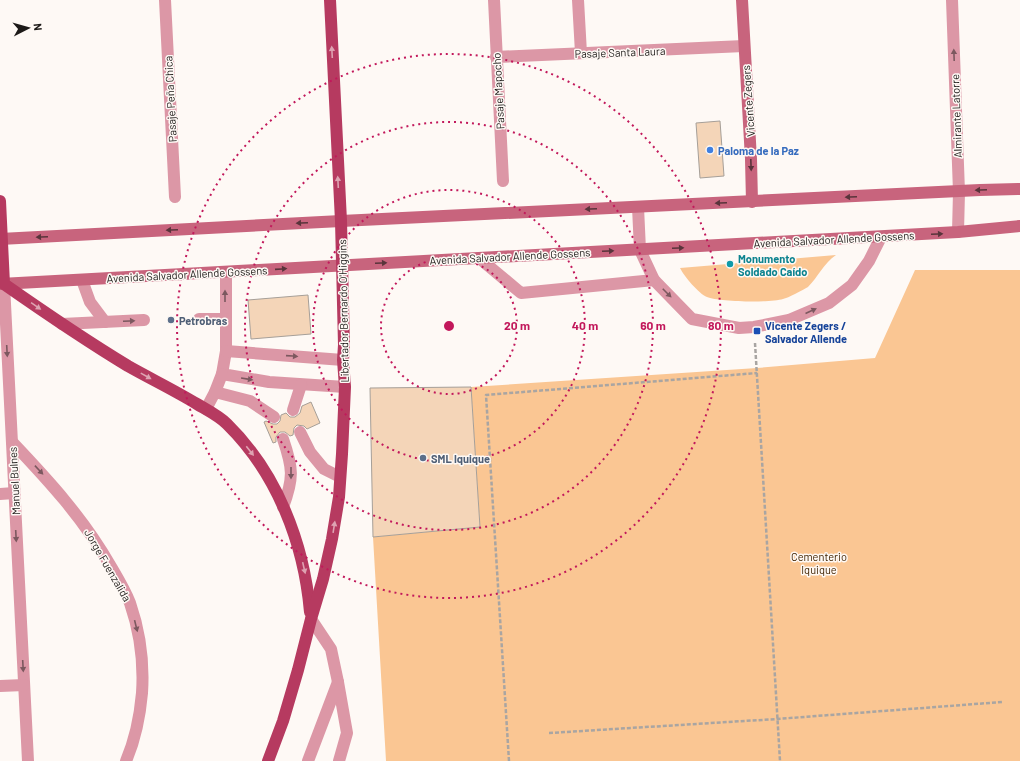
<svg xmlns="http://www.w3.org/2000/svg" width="1020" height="761" font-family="Barlow,sans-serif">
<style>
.green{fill:#fac693}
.building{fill:#f4d5b8;stroke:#a69f98}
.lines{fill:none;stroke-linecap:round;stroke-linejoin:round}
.path{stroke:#a9a5a2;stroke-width:2.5;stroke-dasharray:4 2;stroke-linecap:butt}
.lane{stroke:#dc97a6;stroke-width:12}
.street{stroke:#dc97a6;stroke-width:12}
.secondary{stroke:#c8647d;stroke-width:12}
.primary{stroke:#b63a60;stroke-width:12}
.oneway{fill:#dea3b2}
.oneway2{fill:#7c585f}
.oneway3{fill:#59343b}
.ring{fill:none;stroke:#c2185b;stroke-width:2;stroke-dasharray:2 4}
.shop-dot{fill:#3f7fe0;stroke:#fef9f5;stroke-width:1.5}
.culture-dot{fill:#0f9aa8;stroke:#fef9f5;stroke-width:1.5}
.service-dot{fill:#5c6f8a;stroke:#fef9f5;stroke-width:1.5}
.transit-dot{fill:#1a4fb4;stroke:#fef9f5;stroke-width:1.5}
.labels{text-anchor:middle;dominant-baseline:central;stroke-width:3;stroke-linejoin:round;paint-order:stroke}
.street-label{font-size:11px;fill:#1d1a18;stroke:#fef9f5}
.shop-label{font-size:11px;font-weight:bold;fill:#366cbe;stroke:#fef9f5;text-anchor:start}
.culture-label{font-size:11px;font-weight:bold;fill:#0d838f;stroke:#fef9f5;text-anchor:start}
.service-label{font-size:11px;font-weight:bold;fill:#4e5e75;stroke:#fef9f5;text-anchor:start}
.transit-label{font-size:11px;font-weight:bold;fill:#164399;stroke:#fef9f5;text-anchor:start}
.park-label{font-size:11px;fill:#402300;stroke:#fef9f5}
.centre{fill:#c2185b;stroke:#fef9f5;stroke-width:2}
.ring-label{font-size:12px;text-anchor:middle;font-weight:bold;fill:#c2185b;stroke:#fef9f5;stroke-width:3;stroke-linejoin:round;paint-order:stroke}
</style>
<rect width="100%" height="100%" fill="#fef9f5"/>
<g class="green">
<path d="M836 255C824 263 818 277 808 287 803 290 788 298 783 299 770 303 719 302 707 297 699 294 684 276 680 268Z"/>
<path d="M915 270H1020V761H386L373 537 480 527 471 387 757 368 875 358Z"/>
</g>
<g class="building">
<path d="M720 121 724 176 700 178 696 123Z"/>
<path d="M308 295 311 334 251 339 248 300Z"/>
<path d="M471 387 480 527 373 537 370 388Z"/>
<path d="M311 402 320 423 307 429 304 426 297 425 294 428 293 435 290 436 285 432H280L276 437V442L273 443 264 422 266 421 273 424H277L280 421 281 415 286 413 290 417H295L300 413 302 406Z"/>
</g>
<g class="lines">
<g class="path">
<path d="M755 343 780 761"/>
<path d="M549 733 777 719 1002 702"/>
<path d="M509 761 486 395 757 373"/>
</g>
<g class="lane">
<path d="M638 207 640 250 654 280 692 319 739 328 754 327 789 320 829 303 852 285 869 261 881 237"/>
<path d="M479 258 521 293 654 280"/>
<path d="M226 272V351L222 374 269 382 345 387"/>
<path d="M82 280 90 302 105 322"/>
<path d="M199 319H226"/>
<path d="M62 324 144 320"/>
<path d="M226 351 343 360"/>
<path d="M215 392 250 401 274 417"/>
<path d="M206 409 215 392 222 374"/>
<path d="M293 410 301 385"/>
<path d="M300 432 310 452 324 469 340 477"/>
<path d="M283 507C294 478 293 468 283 439"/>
<path d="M311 619 331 649 338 682 347 733 339 761"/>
<path d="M308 761 338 682"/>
</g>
<g class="street">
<path d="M165 0 175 197"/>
<path d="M494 0 503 181"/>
<path d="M578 0 581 53"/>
<path d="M952 0 959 192 958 232"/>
<path d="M496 57 744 46"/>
<path d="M4 284 28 761"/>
<path d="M12 442C49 481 83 518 110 565 117 577 125 590 130 603 140 632 144 663 142 693 140 716 135 740 126 761"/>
<path d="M0 494 14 493"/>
<path d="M0 686 24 685"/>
</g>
<g class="secondary">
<path d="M742 0 751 159 752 202"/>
<path d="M0 239 341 221 980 190 1020 189"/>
<path d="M0 284 958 232 1020 226"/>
</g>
<g class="primary">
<path d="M0 201 4 284C44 312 85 340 128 366 151 379 174 390 197 404 207 410 219 416 227 424 277 473 304 543 310 612"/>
<path d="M268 761 283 721 298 670 311 619 323 579 332 539 339 497 342 454 345 387 343 360 344 345 341 221 330 0"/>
</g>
</g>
<defs><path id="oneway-solid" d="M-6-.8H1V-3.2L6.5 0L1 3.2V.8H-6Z"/></defs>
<g class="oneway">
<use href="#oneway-solid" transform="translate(332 52) rotate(-93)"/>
<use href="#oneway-solid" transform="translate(338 182) rotate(-93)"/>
<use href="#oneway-solid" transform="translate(36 306) rotate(35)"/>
<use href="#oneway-solid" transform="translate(146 376) rotate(29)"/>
<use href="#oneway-solid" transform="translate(250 451) rotate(52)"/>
<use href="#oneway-solid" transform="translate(334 527) rotate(-81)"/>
<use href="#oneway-solid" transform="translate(304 568) rotate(77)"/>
</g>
<g class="oneway2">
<use href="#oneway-solid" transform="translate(954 55) rotate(-92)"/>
<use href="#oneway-solid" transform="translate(667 293) rotate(45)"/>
<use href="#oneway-solid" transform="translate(225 296) rotate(-90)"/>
<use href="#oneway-solid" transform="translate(811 311) rotate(-24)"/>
<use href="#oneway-solid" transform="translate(129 321) rotate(-2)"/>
<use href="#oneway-solid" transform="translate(7 351) rotate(87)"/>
<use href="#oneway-solid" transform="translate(292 356) rotate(4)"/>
<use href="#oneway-solid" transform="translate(247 379) rotate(9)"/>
<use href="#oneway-solid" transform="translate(39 470) rotate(47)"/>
<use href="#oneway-solid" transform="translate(291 473) rotate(90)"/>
<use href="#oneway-solid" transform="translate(16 536) rotate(87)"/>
<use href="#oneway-solid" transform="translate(136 626) rotate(76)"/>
<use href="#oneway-solid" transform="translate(23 666) rotate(87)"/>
</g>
<g class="oneway3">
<use href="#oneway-solid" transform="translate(751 165) rotate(88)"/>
<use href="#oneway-solid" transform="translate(981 190) rotate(178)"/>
<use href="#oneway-solid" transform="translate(851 197) rotate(177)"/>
<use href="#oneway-solid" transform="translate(721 203) rotate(177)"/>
<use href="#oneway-solid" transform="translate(591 209) rotate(177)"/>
<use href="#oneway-solid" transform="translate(302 223) rotate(177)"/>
<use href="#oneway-solid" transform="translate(172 230) rotate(177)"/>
<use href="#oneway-solid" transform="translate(937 234) rotate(-3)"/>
<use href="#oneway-solid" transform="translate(42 237) rotate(177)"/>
<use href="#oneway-solid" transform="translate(678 248) rotate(-3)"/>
<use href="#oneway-solid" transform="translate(608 251) rotate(-3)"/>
<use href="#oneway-solid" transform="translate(381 263) rotate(-3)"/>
<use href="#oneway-solid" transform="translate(281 269) rotate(-4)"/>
</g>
<g class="ring">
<circle cx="449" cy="326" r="68"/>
<circle cx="449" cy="326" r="136"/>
<circle cx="449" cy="326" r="204"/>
<circle cx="449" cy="326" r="272"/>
</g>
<circle class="shop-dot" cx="710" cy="150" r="4"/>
<circle class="culture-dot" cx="730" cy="264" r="4"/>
<g class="service-dot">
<circle cx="171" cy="320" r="4"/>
<circle cx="423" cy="458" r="4"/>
</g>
<rect class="transit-dot" x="753" y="327" width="8" height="8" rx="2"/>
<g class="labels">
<g class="street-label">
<text transform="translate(620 52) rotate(-2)">Pasaje Santa Laura</text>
<text transform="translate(498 91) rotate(-93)">Pasaje Mapocho</text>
<text transform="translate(170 99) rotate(-93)">Pasaje Peña Chica</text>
<text transform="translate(748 101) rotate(-94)">Vicente Zegers</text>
<text transform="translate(956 116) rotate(-92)">Almirante Latorre</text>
<text transform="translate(834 239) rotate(-3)">Avenida Salvador Allende Gossens</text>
<text transform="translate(510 256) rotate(-3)">Avenida Salvador Allende Gossens</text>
<text transform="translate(187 274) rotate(-3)">Avenida Salvador Allende Gossens</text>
<text transform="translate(343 311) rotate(-91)">Libertador Bernardo O'Higgins</text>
<text transform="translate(14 481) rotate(-93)">Manuel Bulnes</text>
<text transform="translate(108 565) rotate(60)">Jorge Fuenzalida</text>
</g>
<g class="shop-label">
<text x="718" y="150">Paloma de la Paz</text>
</g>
<g class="culture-label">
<text x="738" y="258">Monumento<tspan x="738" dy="13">Soldado Caído</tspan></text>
</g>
<g class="service-label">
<text x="179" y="320">Petrobras</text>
<text x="431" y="458">SML Iquique</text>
</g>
<g class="transit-label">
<text x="765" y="325">Vicente Zegers /<tspan x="765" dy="13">Salvador Allende</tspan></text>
</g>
<g class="park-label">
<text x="819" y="556">Cementerio<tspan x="819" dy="13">Iquique</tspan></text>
</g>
</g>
<circle cx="449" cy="326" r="6" class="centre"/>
<g class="ring-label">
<text x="517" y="330">20 m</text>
<text x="585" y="330">40 m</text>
<text x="653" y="330">60 m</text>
<text x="721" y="330">80 m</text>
</g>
<g transform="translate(28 28) rotate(84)" stroke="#fef9f5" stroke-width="3" paint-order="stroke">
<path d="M0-3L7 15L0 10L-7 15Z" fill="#1d1a18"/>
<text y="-6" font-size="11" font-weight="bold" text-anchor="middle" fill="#1d1a18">N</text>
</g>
</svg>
